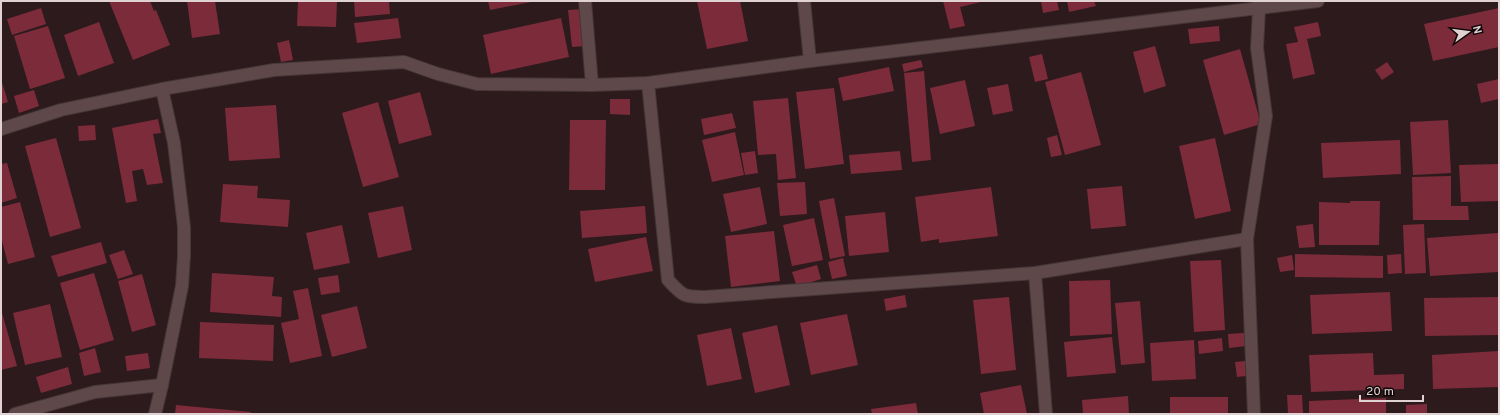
<svg xmlns="http://www.w3.org/2000/svg" width="1500" height="415" font-family="Overpass,sans-serif">
<style>
.building{fill:#7c2b3a}
.lines{fill:none;stroke-linecap:round;stroke-linejoin:round}
.minor-casing{stroke:#453638;stroke-width:14}
.minor{stroke:#5e484a;stroke-width:12}
</style>
<rect width="100%" height="100%" fill="#2d1a1c"/>
<g class="building">
<path d="M109 1H150L154 11 156 10 170 45 133 60Z"/>
<path d="M187 1H215L220 34 192 38Z"/>
<path d="M298 1H337L336 27 297 26Z"/>
<path d="M354 1H389L390 14 355 17Z"/>
<path d="M488 1H531V2L490 10Z"/>
<path d="M697 1H740L748 41 707 49Z"/>
<path d="M943 1H981V2L960 7 965 26 950 29Z"/>
<path d="M1041 1H1057L1059 10 1043 13Z"/>
<path d="M1067 1H1094L1096 6 1069 12Z"/>
<path d="M41 8 46 24 12 35 7 19Z"/>
<path d="M1499 8V47L1433 61 1424 24Z"/>
<path d="M583 9 586 46 572 47 568 10Z"/>
<path d="M398 18 401 38 357 43 354 23Z"/>
<path d="M561 18 569 57 491 74 483 35Z"/>
<path d="M99 22 114 63 78 76 64 35Z"/>
<path d="M1318 22 1321 36 1307 39 1315 74 1293 79 1286 44 1298 42 1294 27Z"/>
<path d="M48 26 65 78 30 89 14 36Z"/>
<path d="M1219 26 1220 41 1190 44 1188 29Z"/>
<path d="M289 40 293 60 281 62 277 43Z"/>
<path d="M1155 46 1166 86 1144 93 1133 52Z"/>
<path d="M1240 49 1261 124 1224 135 1203 60Z"/>
<path d="M1042 54 1048 79 1035 82 1029 57Z"/>
<path d="M921 60 923 67 904 72 902 64Z"/>
<path d="M1387 62 1394 72 1382 80 1375 70Z"/>
<path d="M889 67 894 91 843 101 838 78Z"/>
<path d="M924 71 931 160 912 162 904 73Z"/>
<path d="M1081 72 1101 145 1065 155 1045 82Z"/>
<path d="M1 79 8 102 1 104Z"/>
<path d="M1499 79V99L1481 103 1477 84Z"/>
<path d="M965 80 975 126 940 134 930 88Z"/>
<path d="M1008 84 1013 111 993 115 987 88Z"/>
<path d="M834 88 844 164 805 169 796 92Z"/>
<path d="M34 90 39 106 19 113 14 96Z"/>
<path d="M420 92 432 135 399 144 388 101Z"/>
<path d="M788 98 796 178 778 180 776 154 758 155 753 101Z"/>
<path d="M610 99H630V115L610 114Z"/>
<path d="M378 102 399 177 363 187 342 113Z"/>
<path d="M276 105 280 158 229 161 225 108Z"/>
<path d="M732 113 736 128 704 135 701 119Z"/>
<path d="M158 119 161 133 153 134 163 183 147 185 143 169 132 171 137 201 126 203 112 128Z"/>
<path d="M570 120H606L605 190H569Z"/>
<path d="M1448 120 1451 173 1413 175 1410 122Z"/>
<path d="M95 125 96 140 79 141 78 126Z"/>
<path d="M735 132 744 175 712 182 702 140Z"/>
<path d="M1057 135 1062 155 1051 157 1047 138Z"/>
<path d="M56 138 81 228 50 237 25 146Z"/>
<path d="M1215 138 1231 211 1195 219 1179 146Z"/>
<path d="M1400 140 1401 174 1323 178 1321 143Z"/>
<path d="M755 151 758 173 745 175 741 153Z"/>
<path d="M900 151 902 170 851 174 849 155Z"/>
<path d="M7 163 17 198 1 203V164Z"/>
<path d="M1499 164V201L1461 202 1459 165Z"/>
<path d="M1451 176V206H1468L1469 220H1413L1412 177Z"/>
<path d="M805 182 807 214 780 216 777 183Z"/>
<path d="M223 184 258 186 257 198 290 200 288 227 220 222Z"/>
<path d="M1122 186 1126 226 1091 229 1087 189Z"/>
<path d="M760 187 767 224 731 232 723 194Z"/>
<path d="M991 187 998 236 939 243V239L921 242 915 197Z"/>
<path d="M834 198 845 256 830 259 819 201Z"/>
<path d="M1350 201H1380L1379 245H1319V202L1350 203Z"/>
<path d="M20 202 35 257 8 264 1 237V207Z"/>
<path d="M403 206 412 250 378 258 368 213Z"/>
<path d="M645 206 647 233 582 238 580 211Z"/>
<path d="M885 212 889 252 849 256 845 216Z"/>
<path d="M814 218 823 260 792 266 783 225Z"/>
<path d="M1313 224 1315 247 1299 248 1296 226Z"/>
<path d="M1424 224 1426 273 1405 274 1403 225Z"/>
<path d="M342 225 350 263 314 270 306 233Z"/>
<path d="M774 231 780 281 731 287 725 236Z"/>
<path d="M1498 233 1499 272 1430 276 1427 238Z"/>
<path d="M646 237 653 271 595 282 588 249Z"/>
<path d="M101 242 107 263 58 277 51 256Z"/>
<path d="M124 250 133 274 118 279 109 255Z"/>
<path d="M1295 254 1383 256V278L1295 277Z"/>
<path d="M1401 254 1402 273 1388 274 1387 255Z"/>
<path d="M1292 255 1294 270 1280 272 1277 258Z"/>
<path d="M843 258 847 276 832 279 828 262Z"/>
<path d="M1221 260 1225 330 1194 332 1190 261Z"/>
<path d="M817 265 821 279 797 287 792 272Z"/>
<path d="M94 273 114 340 80 350 60 283Z"/>
<path d="M212 273 274 277 272 296 282 297 281 317 210 312Z"/>
<path d="M142 274 156 325 132 332 118 281Z"/>
<path d="M338 275 340 292 321 295 318 278Z"/>
<path d="M1110 280 1112 334 1070 336 1069 281Z"/>
<path d="M308 288 322 356 290 363 281 323 299 319 293 291Z"/>
<path d="M1390 292 1392 331 1312 334 1310 295Z"/>
<path d="M905 295 907 307 886 311 884 299Z"/>
<path d="M1009 297 1016 370 981 374 973 300Z"/>
<path d="M1499 297V335L1425 336 1424 298Z"/>
<path d="M1140 301 1145 363 1121 365 1115 303Z"/>
<path d="M50 304 62 357 25 365 13 313Z"/>
<path d="M357 306 367 348 332 357 321 315Z"/>
<path d="M1 309 17 366 1 370Z"/>
<path d="M847 314 858 365 811 375 800 323Z"/>
<path d="M200 322 274 325 273 361 199 358Z"/>
<path d="M777 325 790 385 755 393 742 333Z"/>
<path d="M731 328 742 379 707 386 697 335Z"/>
<path d="M1244 333 1246 346 1229 348 1228 334Z"/>
<path d="M1112 337 1116 373 1067 377 1064 342Z"/>
<path d="M1222 338 1223 351 1199 354 1198 341Z"/>
<path d="M1194 340 1196 379 1152 381 1150 343Z"/>
<path d="M95 348 101 372 84 376 79 353Z"/>
<path d="M1499 351V387L1433 389 1432 355Z"/>
<path d="M148 353 150 368 127 371 125 356Z"/>
<path d="M1373 353 1374 375 1404 374V389L1311 392 1309 355Z"/>
<path d="M1245 361 1246 376 1237 377 1235 362Z"/>
<path d="M68 367 72 384 41 393 36 377Z"/>
<path d="M1021 385 1027 414H984L980 393Z"/>
<path d="M1287 395H1302L1303 413H1288Z"/>
<path d="M1128 396 1129 414H1083L1082 400Z"/>
<rect x="1170" y="397" width="58" height="17"/>
<path d="M1386 398V414H1309V401Z"/>
<path d="M916 403 918 414H872L871 409Z"/>
<path d="M1427 404V414H1406V405Z"/>
<path d="M176 405 251 412 250 414H175Z"/>
</g>
<g class="lines">
<defs>
<g id="minor">
<path d="M585 1 592 85"/>
<path d="M804 1 810 61"/>
<path d="M648 83 668 280C683 296 683 297 705 297L1035 273 1247 239"/>
<path d="M1 129 61 110 162 89 274 70 404 62 438 74 477 84 592 85 648 83 810 61 1318 1"/>
<path d="M1035 273 1046 414"/>
<path d="M15 414 95 392 162 385"/>
<path d="M155 414 162 385 182 286 184 256V227L174 143 162 89"/>
<path d="M1254 414 1247 239 1266 116 1257 48 1259 9 1258 2"/>
</g>
</defs>
<use href="#minor" class="minor-casing"/>
<use href="#minor" class="minor"/>
</g>
<rect width="1500" height="415" fill="none" stroke="#e0d2d3" stroke-width="4"/>
<g transform="translate(1468 32) rotate(76)" stroke="#100708" stroke-width="3" paint-order="stroke">
<path d="M0-3L7 15L0 10L-7 15Z" fill="#e0d2d3"/>
<text y="-6" font-size="11" font-weight="bold" text-anchor="middle" fill="#e0d2d3">N</text>
</g>
<path d="M1360 395v6h63v-6" fill="none" stroke="#e0d2d3" stroke-width="2"/>
<text x="1366" y="395" font-size="12" fill="#e0d2d3" stroke="#100708" stroke-width="3" paint-order="stroke">20 m</text>
</svg>
